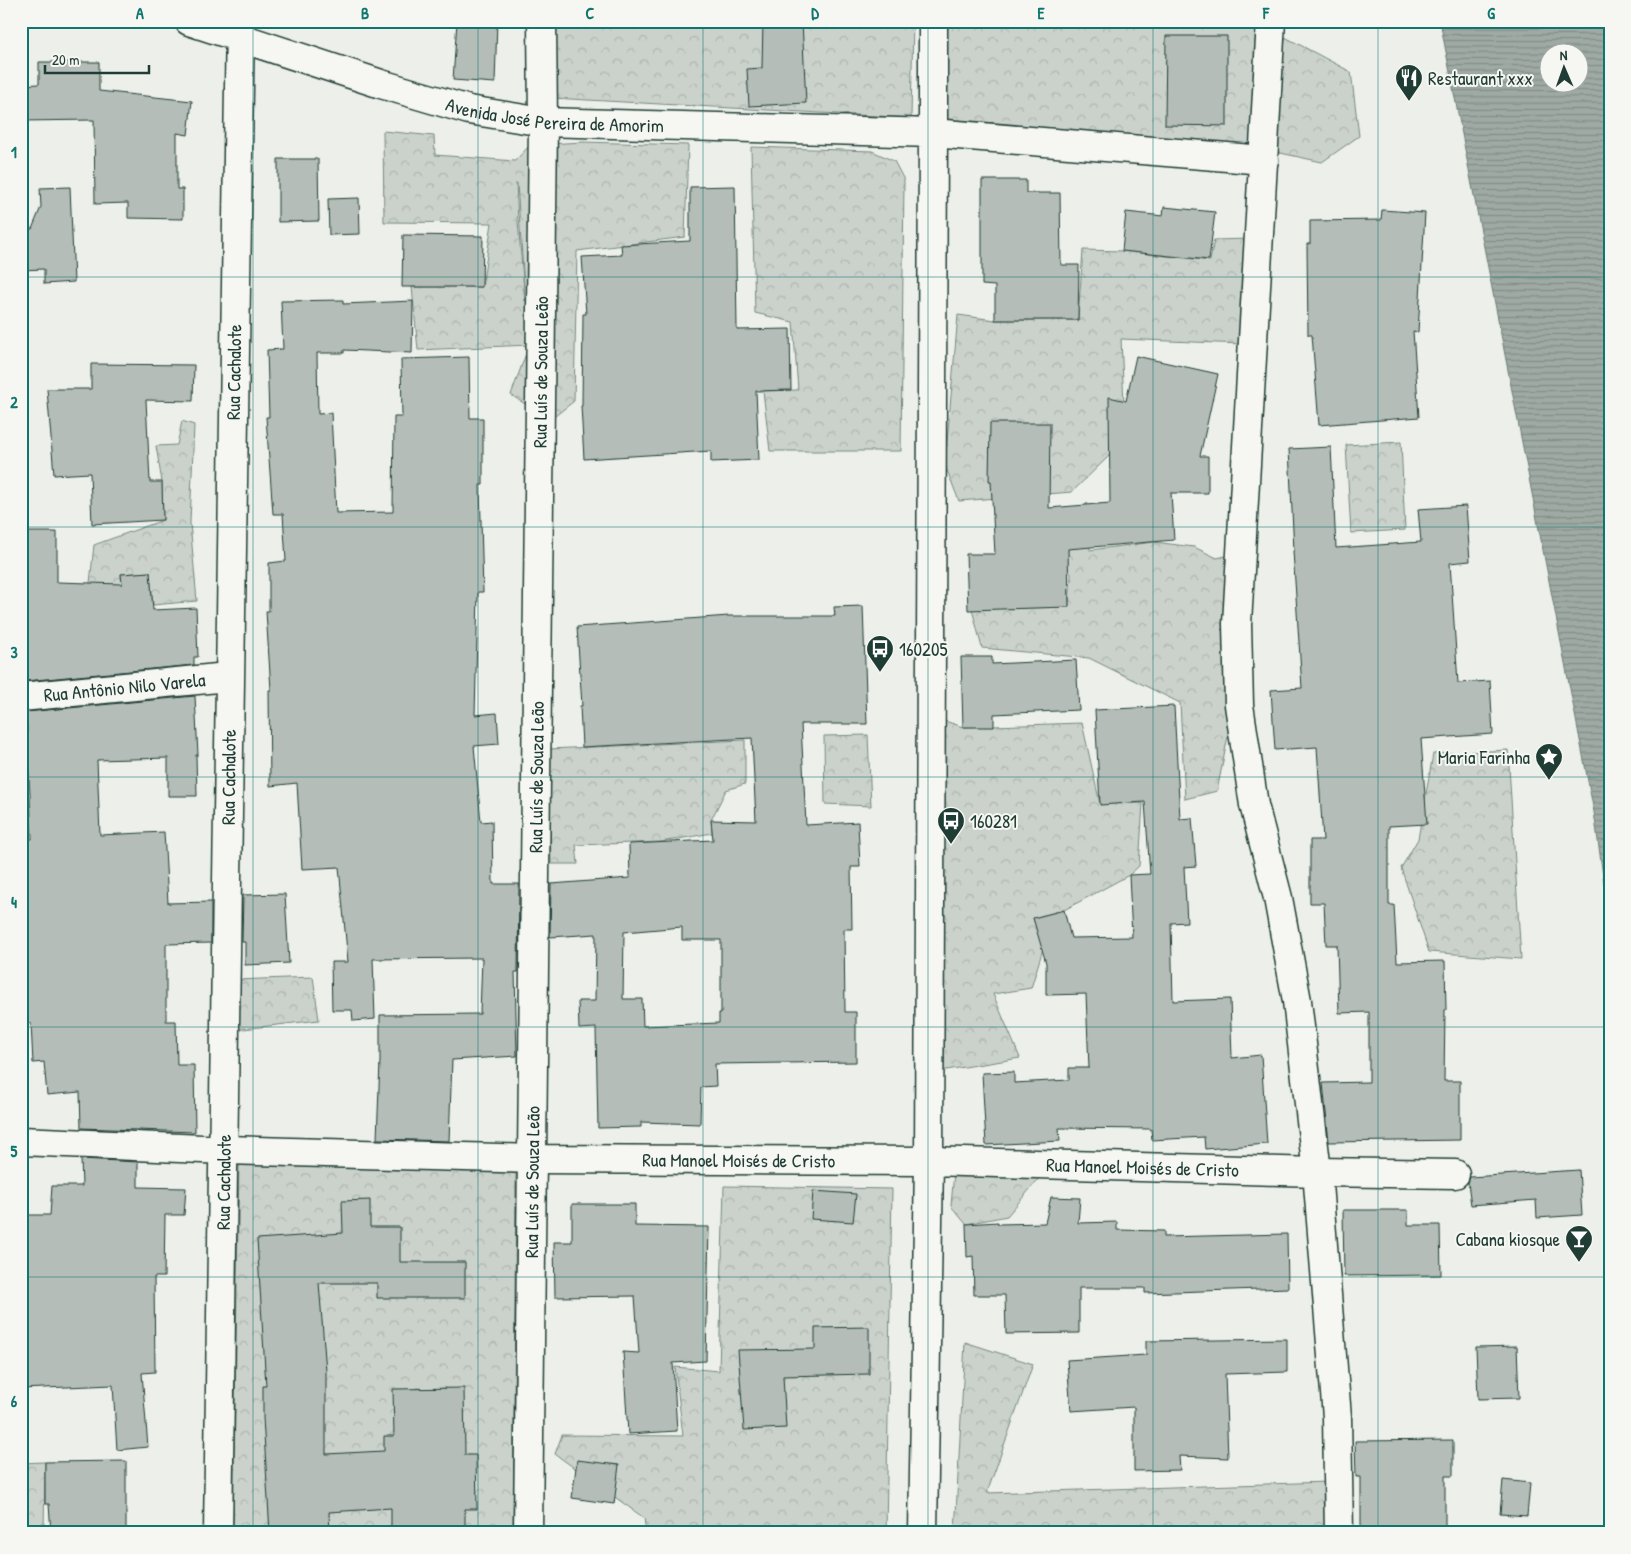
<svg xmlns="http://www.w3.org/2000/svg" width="1631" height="1554" font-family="'Patrick Hand',sans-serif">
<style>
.forest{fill:url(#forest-crowns);stroke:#758880;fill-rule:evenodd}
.water{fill:url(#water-rules);stroke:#6c7e77;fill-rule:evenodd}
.building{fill:#b4bdb8;stroke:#1f3d34;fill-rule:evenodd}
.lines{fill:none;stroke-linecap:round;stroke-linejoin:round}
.minor-casing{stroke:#1f3d34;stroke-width:31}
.major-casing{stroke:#1f3d34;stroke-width:31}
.minor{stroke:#f6f6f2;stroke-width:28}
.major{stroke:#f6f6f2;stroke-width:28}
.grid{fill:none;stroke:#0f766e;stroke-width:1;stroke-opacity:0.55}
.labels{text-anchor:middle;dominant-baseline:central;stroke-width:4;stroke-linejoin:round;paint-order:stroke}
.poi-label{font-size:19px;fill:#1f3d34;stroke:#f6f6f2;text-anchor:start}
.street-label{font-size:19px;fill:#1f3d34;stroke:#f6f6f2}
.neatline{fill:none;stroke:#0f766e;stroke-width:2}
.grid-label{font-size:16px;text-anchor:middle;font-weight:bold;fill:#0f766e}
</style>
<defs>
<pattern id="forest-crowns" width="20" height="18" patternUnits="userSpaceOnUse" patternTransform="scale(1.25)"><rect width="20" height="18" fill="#cbd2cc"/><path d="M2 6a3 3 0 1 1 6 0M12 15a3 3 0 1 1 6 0" fill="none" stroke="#aeb5b0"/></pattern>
<pattern id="water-rules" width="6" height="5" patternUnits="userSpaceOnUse" patternTransform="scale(1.25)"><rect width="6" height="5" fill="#9faaa4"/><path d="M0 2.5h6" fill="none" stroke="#818c86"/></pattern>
</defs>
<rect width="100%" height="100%" fill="#edefea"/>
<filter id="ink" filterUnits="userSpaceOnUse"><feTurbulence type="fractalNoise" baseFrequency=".02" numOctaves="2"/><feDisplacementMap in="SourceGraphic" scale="10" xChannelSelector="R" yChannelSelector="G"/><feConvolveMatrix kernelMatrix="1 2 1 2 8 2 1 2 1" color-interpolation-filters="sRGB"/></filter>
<g filter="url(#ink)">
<g class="forest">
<path d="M550 21H913L911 118 552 98Z"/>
<path d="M943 21H1256L1252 149 940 123Z"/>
<path d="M1285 37 1351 72 1359 136 1322 162 1276 152Z"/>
<path d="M383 131 434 136 435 155 515 161 530 145 583 142 688 145 685 237 577 251 574 401 550 420 511 395 529 345 418 350 412 287H482L492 223 384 222ZM516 183H517L525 301 518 222Z"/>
<path d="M751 147 872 151 894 161 904 180 901 451H770L763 391 798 390 793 322 755 313Z"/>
<path d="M1249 239 1242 344 1121 339 1126 448 1109 456 1072 492 959 501 945 465 958 315 995 320H1078L1083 250 1122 251 1210 261 1214 240Z"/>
<path d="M182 421 194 425 190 523 197 601 153 605 150 572 121 574 124 607 89 608 90 583 94 545 163 520 162 482 156 446 177 445Z"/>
<path d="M1401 442 1405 530 1351 533 1346 445Z"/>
<path d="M1087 502 1090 550 1154 542 1194 547 1217 558 1230 555 1232 716 1217 791 1185 799 1180 703 1089 658 982 648 972 609 1069 607 1071 574 1063 562Z"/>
<path d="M942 720 963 727 1082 723 1100 804 1143 803 1139 866 1129 875 1064 910 1033 918 1039 936 1046 939 1031 988 993 994 1020 1058 940 1071Z"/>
<path d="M868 735 871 806 825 804 824 736Z"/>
<path d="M745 740V784L726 790 711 820 712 833 661 842 576 845 578 864H551L549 749Z"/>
<path d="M1508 750 1521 959 1429 952 1401 868 1418 839 1433 754Z"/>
<path d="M313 977 319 1020 235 1030 237 980Z"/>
<path d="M239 1163 516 1173 513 1533H233Z"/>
<path d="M954 1172 1042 1175 1007 1216 966 1224 951 1206Z"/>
<path d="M724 1186 892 1189 886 1533H646L644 1518 555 1454 562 1435 683 1436 675 1367 719 1371Z"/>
<path d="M965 1342 1033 1364 987 1493 1328 1482 1327 1533H955Z"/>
<path d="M45 1462 44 1533H21V1463Z"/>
</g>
<path class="water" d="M1440 21H1610V926L1594 812ZM1548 52H1578V82H1548Z"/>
<g class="building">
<path d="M457 21H497L495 83 453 80Z"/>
<path d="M763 21H802L806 103 749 106 747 69 762 68Z"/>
<path d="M1166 36H1227V126L1165 125Z"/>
<path d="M39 62H99V91L192 101 188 135 177 133V189H183V219L128 218V203L95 204 94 120 21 121V85L39 84Z"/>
<path d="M278 159H318L319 221 278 222Z"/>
<path d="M982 180H1026V193H1060L1061 265H1079L1078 320H995V286L982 285Z"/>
<path d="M735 186 737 330 790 329 791 390 756 391 759 460 711 462V451L584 459 581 406H582L583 314H586L582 257 622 255 621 245 690 241V187Z"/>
<path d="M70 187 74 282 44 284V269L21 270V229H32L41 207 40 188Z"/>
<path d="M359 198 360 234 329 235 328 199Z"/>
<path d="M1164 207 1215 212 1209 260 1122 251 1126 212 1163 216Z"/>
<path d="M1382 210 1425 213 1418 332 1413 331 1419 417 1319 425 1312 335H1308L1307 244H1310V221L1381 220Z"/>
<path d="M403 235 483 236 482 287H402Z"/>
<path d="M343 300V304L413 301 412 353 344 350V353H317L318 414 331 413 336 513 393 512 394 417H402L401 359 469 357 470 418H483V485H480L483 592H478L475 715 497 713 499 744 474 746 481 822 492 821 493 884H519L518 972H515L517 1056 452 1060 449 1141 377 1139 380 1061V1015L480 1014 482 958 373 959 375 1019 353 1021 352 1010H332L331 962H348L339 867 302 869 297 783 270 786 269 690H271L266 611H269V563L286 561 283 514H273L266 417H269L267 350 283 349 281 301Z"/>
<path d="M1136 356 1218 374 1200 456H1208V493H1171L1174 540 1068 549 1069 607 968 610 966 554H995L991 481H989L990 423H1050L1049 508 1110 503 1109 397 1126 401Z"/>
<path d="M91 364 194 365 193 401 146 400 150 482H162L163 520 92 524 90 473 54 475 47 389H91Z"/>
<path d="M1331 447 1336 548 1421 542 1418 509 1466 506 1470 561 1450 563 1458 683 1490 681 1493 734 1421 739 1427 824 1389 826V905H1394L1397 962 1445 961 1446 1010H1445L1444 1081H1460V1140L1329 1142 1323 1083 1369 1082V1012L1339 1013 1337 945H1326L1324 903H1310V840H1323L1317 747 1275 750 1271 690 1302 688 1293 551H1294L1289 449Z"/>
<path d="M21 532H57V582L122 584 121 574 150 572 153 610 196 608 198 657H194V665L25 681 23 610H21Z"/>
<path d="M863 606 867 724H801L806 825 858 822 860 867H851L852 929H844L845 1012H856V1062L715 1064 716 1086 701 1087 700 1124 641 1122V1127L598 1128 596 1028 579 1029 578 1001H595L596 934 550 937 551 884 630 878 629 844 713 840 711 820 756 821 752 738 582 747 580 706H582L577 627 729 616H835L834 607ZM682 927V940H721V1013H719V1023L643 1026 642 999H623L624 932Z"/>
<path d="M961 657H992V664L1076 660 1079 710 994 714V727H963Z"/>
<path d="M195 696 198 755H196L197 796H168V758L97 760 100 835 164 832 168 903 211 902V943L166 944V1021H176L177 1065H194L195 1132 81 1128 80 1092 47 1095 44 1062 33 1063 31 1023 21 1024V840L32 839 26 712Z"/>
<path d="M1174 706 1180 819 1192 818 1196 866 1184 867 1187 922 1171 923 1173 1001 1230 999 1232 1058 1261 1055 1267 1144 1205 1149 1204 1137 1152 1140 1151 1129 1059 1128 1060 1141 986 1145 982 1073 1014 1072V1083L1069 1080V1068H1089L1086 994 1046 995V963L1033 918 1064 910 1071 938 1132 937 1129 875 1150 874 1145 802 1100 805 1095 710Z"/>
<path d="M285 894 289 963 245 965V942H242L243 895Z"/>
<path d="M81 1159 138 1162V1187L186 1188 184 1215H165L164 1277H154L155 1372 142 1373 148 1447 117 1450 113 1385 21 1389V1215H50L52 1186H82Z"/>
<path d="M1579 1170 1582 1215 1537 1218 1536 1200 1471 1205 1468 1183 1470 1177Z"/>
<path d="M813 1191 856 1194 853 1222 811 1219Z"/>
<path d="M1051 1197 1080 1198 1078 1223 1117 1222V1230L1164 1231V1237L1287 1234 1288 1288 1145 1293V1288H1079V1333L1006 1334 1005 1295H974L973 1256 967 1257 966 1224 998 1222V1224L1045 1223Z"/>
<path d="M370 1200V1227H400V1262H465V1298H377V1283H319L326 1371V1454L384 1451V1436H394L393 1389 464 1388 465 1455H476L477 1509H465V1533H391V1508L329 1512 330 1533H270L263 1418V1386H266L257 1239 343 1233 342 1201Z"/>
<path d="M572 1204H635V1226L709 1227 706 1361 673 1363 677 1431 628 1434 623 1352 639 1353 635 1296 555 1297 554 1242H572Z"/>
<path d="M1343 1210H1408V1225H1440L1441 1275 1344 1276Z"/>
<path d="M869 1327V1374L783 1376 786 1428 744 1430 738 1350 815 1349V1328Z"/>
<path d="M1287 1339V1372L1225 1374 1228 1458 1179 1456 1180 1470 1134 1471V1407L1071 1411 1067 1360 1146 1355V1341Z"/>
<path d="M1517 1346 1519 1398 1478 1399 1476 1347Z"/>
<path d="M1453 1440V1476H1445V1533H1361V1477H1356L1355 1441Z"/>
<path d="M577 1460 619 1465 614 1504 572 1498Z"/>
<path d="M126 1461V1533H51L49 1504H45V1462Z"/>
<path d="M1503 1480 1530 1483 1527 1516 1500 1514Z"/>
</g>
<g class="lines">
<defs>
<g id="minor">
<path d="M933 21V133L1264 160"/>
<path d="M1271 21 1237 624 1239 705 1254 805 1278 898 1297 1001 1317 1172 1337 1417 1339 1533"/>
<path id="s1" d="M21 697 228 677"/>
<path id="s2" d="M21 1141 225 1150 533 1159 929 1161 1317 1172 1455 1174"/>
<path id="s3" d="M218 1533C227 1029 229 525 240 21"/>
<path id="s4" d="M528 1533 543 122 542 21"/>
</g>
<g id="major">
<path id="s5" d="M189 21 381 84 469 110 543 122 933 133 929 1161 923 1533"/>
</g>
</defs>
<use href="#minor" class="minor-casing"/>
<use href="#major" class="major-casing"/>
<use href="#minor" class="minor"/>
<use href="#major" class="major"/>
</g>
</g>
<path class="grid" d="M253 21V1533M478 21V1533M703 21V1533M928 21V1533M1153 21V1533M1378 21V1533M21 277H1610M21 527H1610M21 777H1610M21 1027H1610M21 1277H1610"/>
<defs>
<symbol id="restaurant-pin" viewBox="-11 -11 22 30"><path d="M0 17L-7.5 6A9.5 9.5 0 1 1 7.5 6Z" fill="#1f3d34" stroke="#f6f6f2"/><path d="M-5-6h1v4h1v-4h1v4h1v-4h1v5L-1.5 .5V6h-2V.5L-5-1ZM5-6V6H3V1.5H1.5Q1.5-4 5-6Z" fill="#fff"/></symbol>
<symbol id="bus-pin" viewBox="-11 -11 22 30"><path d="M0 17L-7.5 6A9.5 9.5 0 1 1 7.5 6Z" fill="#1f3d34" stroke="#f6f6f2"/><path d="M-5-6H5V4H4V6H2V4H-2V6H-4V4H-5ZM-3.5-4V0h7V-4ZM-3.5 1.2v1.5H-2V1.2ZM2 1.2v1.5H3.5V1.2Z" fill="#fff"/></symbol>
<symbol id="sight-pin" viewBox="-11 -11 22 30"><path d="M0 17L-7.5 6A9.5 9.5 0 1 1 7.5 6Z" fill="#1f3d34" stroke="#f6f6f2"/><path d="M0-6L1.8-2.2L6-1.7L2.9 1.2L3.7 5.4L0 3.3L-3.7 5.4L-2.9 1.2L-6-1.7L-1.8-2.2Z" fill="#fff"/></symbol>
<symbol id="bar-pin" viewBox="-11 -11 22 30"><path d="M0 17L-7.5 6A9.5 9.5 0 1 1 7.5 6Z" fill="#1f3d34" stroke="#f6f6f2"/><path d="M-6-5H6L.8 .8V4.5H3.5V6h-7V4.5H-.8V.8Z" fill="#fff"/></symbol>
</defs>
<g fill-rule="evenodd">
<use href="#restaurant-pin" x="1393" y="62" width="32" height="43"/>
<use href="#bus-pin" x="864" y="633" width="32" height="43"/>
<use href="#sight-pin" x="1533" y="741" width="32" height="43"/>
<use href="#bus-pin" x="935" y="805" width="32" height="43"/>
<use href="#bar-pin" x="1563" y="1223" width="32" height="43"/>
</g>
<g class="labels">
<g class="poi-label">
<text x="1428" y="78">Restaurant xxx</text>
<text x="899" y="649">160205</text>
<text x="1530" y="757" text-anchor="end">Maria Farinha</text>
<text x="970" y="821">160281</text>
<text x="1560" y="1239" text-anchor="end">Cabana kiosque</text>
</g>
<g class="street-label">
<text stroke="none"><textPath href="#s5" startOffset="380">Avenida José Pereira de Amorim</textPath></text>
<text stroke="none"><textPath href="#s3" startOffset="1161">Rua Cachalote</textPath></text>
<text stroke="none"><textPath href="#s4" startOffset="1161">Rua Luís de Souza Leão</textPath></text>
<text stroke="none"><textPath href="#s1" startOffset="104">Rua Antônio Nilo Varela</textPath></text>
<text stroke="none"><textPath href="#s3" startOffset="756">Rua Cachalote</textPath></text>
<text stroke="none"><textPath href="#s4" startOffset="756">Rua Luís de Souza Leão</textPath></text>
<text stroke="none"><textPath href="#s2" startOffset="718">Rua Manoel Moisés de Cristo</textPath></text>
<text stroke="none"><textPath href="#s2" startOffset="1122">Rua Manoel Moisés de Cristo</textPath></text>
<text stroke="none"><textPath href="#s3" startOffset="351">Rua Cachalote</textPath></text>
<text stroke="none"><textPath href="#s4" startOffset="351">Rua Luís de Souza Leão</textPath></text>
</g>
</g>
<rect width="1631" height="1554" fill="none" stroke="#f6f6f2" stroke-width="55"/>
<g transform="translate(1564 68) rotate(358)"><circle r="24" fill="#f6f6f2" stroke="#a0aca6"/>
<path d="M0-4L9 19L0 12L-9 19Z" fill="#1f3d34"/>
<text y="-8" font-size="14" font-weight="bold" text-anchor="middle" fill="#1f3d34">N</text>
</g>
<path d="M45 65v8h104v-8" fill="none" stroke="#1f3d34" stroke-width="2.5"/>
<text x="52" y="65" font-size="15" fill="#1f3d34" stroke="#f6f6f2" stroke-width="4" paint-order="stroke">20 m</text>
<rect x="28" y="28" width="1576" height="1498" class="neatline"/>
<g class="grid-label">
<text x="140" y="19">A</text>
<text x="365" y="19">B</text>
<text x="590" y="19">C</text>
<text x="815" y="19">D</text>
<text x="1041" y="19">E</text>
<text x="1266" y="19">F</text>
<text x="1491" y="19">G</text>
<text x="14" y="158">1</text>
<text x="14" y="408">2</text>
<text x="14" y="658">3</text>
<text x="14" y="908">4</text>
<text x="14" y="1157">5</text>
<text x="14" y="1407">6</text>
</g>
</svg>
